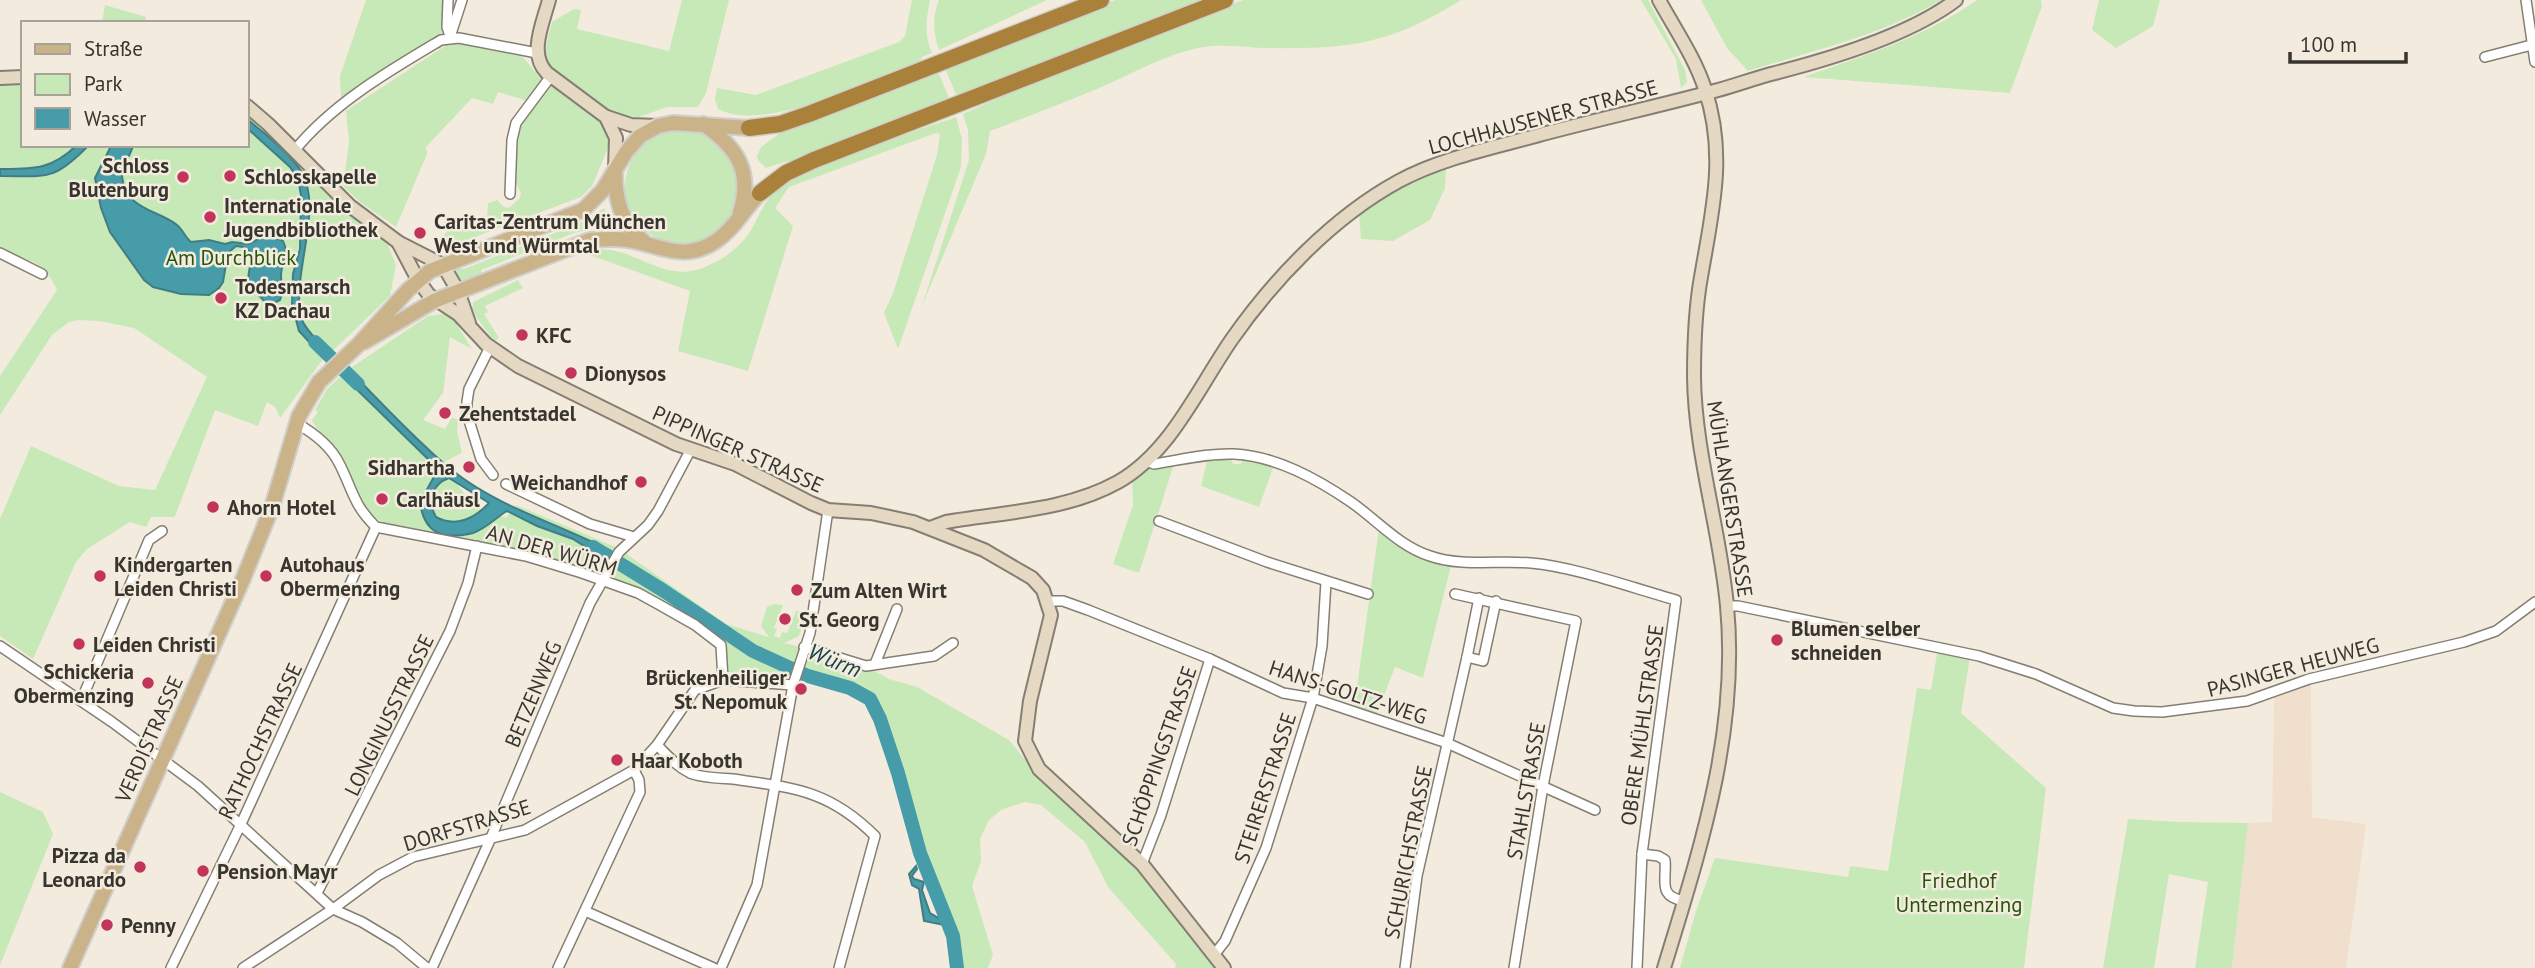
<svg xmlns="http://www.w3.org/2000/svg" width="2535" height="968" font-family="'PT Sans',sans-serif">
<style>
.commercial{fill:#f1dfce}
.green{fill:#c6e9b7}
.water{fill:#479ca9;stroke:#427d84;stroke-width:2;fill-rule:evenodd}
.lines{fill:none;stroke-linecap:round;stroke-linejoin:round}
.river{stroke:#479ca9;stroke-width:14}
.street-casing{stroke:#857e72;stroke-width:12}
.secondary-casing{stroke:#857e72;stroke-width:16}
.primary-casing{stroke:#cfcfcd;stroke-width:18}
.highway-casing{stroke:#cfcfcd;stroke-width:19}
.street{stroke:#fff;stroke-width:9}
.secondary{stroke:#e5d9c4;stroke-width:12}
.primary{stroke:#cbb389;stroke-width:14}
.highway{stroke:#a9813b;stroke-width:16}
.poi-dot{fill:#c3345b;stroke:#f3ecde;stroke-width:2.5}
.labels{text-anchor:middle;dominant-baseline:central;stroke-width:5;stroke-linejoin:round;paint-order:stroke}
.street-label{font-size:21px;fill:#38352f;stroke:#f3ecde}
.poi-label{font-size:21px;font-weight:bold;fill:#38352f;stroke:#f3ecde;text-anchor:start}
.park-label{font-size:21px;fill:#27560b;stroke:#f3ecde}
.water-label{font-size:23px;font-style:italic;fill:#1a4248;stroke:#f3ecde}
</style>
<rect width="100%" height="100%" fill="#f3ecde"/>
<path class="commercial" d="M2311 682 2312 817 2366 824 2346 968H2232L2248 823 2272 822 2274 696Z"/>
<g class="green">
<path d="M366 0H444L442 33 341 100 340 76Z"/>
<path d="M682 0H729L706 93 698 107H667L639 117 612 115 545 64 543 58 552 22 574 9 581 10 577 29 669 51Z"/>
<path d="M912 0H930C926 20 924 35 932 53L922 57 920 61C871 80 766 134 718 109L715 99 717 88 756 95 899 42 905 36Z"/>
<path d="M939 0H1047L939 50C933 32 932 17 939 0Z"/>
<path d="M1116 0H1208L957 97 945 68 957 61Z"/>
<path d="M1243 0H1461C1389 45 1350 49 1268 48 1246 48 1219 43 1198 48 1165 55 1135 72 1104 86 1067 102 1028 116 990 131L986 154 922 306 969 160 968 130 963 114 1026 86Z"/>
<path d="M1641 0H1648L1685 70 1687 82 1681 88 1676 59Z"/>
<path d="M1701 0H1941C1883 35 1812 51 1748 71L1727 48Z"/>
<path d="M1977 0H2041L2042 6 2010 93 1804 77C1863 56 1925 37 1977 0Z"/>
<path d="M2099 0H2160L2153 26 2116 48 2092 30Z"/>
<path d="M105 5 146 17 145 23H102Z"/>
<path d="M451 42 522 56 541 79 540 84 525 100 498 92 493 104 472 98 426 147 427 154 396 227 360 202 343 186 349 142 346 111Z"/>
<path d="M938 72 950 100 790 163 788 161 766 168 758 160 757 156 761 147 783 131 819 115Z"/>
<path d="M0 82H23V145H247V112L324 191 388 245 396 265 390 296 320 363 280 418 275 407 267 402 258 426 215 410 176 514 174 517H151L146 527 130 522 87 549 76 562 33 659 0 636V519L31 446 119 486 155 490 207 377 134 328 99 321 79 320 69 322 52 335 0 415V376L57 290C50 275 41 263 23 258 15 256 9 262 0 258Z"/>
<path d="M552 83 600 117 610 138 608 148 592 186 581 197 438 251 437 243 454 224 487 217 488 203 497 200 504 207 509 208 520 198 521 193C509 175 515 137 525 118 531 105 543 94 552 83Z"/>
<path d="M956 117 962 139 961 167 898 349 884 313 893 293 937 155 940 134 936 133 789 187 775 208 793 226 748 371 678 351 690 291 590 255 593 250C630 244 659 280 696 270 717 264 740 249 751 230 760 214 766 197 781 186 797 173 821 166 840 159 878 144 917 130 956 117Z"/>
<circle cx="682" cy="187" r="57"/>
<path d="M1446 167 1445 188 1430 220 1393 241 1361 239 1359 213 1376 198Z"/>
<path d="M604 208 609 225 574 233 481 270 482 274 460 283 456 270 458 268 464 269 582 222Z"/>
<path d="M518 280 523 288 485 306 488 312 484 314 499 338 494 341 472 311 473 302Z"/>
<path d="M442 314 451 316 454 320 472 349 450 337 443 393 423 420 445 429 452 417 458 420 457 431 462 453 444 462 427 447 473 504 506 518 516 505 618 548 726 624 769 637 761 626 767 607 774 604 783 605 774 628 777 629 774 636 780 638 782 632 787 633 796 611 801 612 804 621 799 636 784 643 856 661 889 679 917 687 1009 740 1031 767 1133 864 1172 909 1218 968H1175L1176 964 1108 887 1085 842 1041 805 1025 802 1001 810 989 820 980 839 981 861 972 886 993 955 988 968H956L952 934 925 870 895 779 880 720 851 688 788 673 783 677 728 672 723 638 699 621 639 589 583 569 527 551 395 527C356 517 353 476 332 446 326 436 316 431 312 420L318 412 315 410 327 389 342 375 344 377 350 371 349 369 419 322 428 316Z"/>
<path d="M1231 457 1233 464H1241L1243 458 1274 465 1259 507 1201 486 1208 458Z"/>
<path d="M1174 464 1139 573 1113 564 1133 505 1132 478 1144 468Z"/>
<path d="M1380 522 1417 549 1453 558 1423 678 1395 667 1376 716 1354 708Z"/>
<path d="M1944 651 1970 657 1961 713 2046 788 2024 968H1680L1696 911 1715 858 1848 877 1850 866 1888 871 1917 688 1931 690 1937 654Z"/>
<path d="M0 792 43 812 53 834 0 965Z"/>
<path d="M2128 819 2180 822 2248 823 2232 968H2195L2208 882 2169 874 2154 968H2103Z"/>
</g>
<g class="water">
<path d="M247 119C265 134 288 151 301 171 325 209 289 279 302 320 307 332 320 343 329 353L324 358 299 331 292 305 293 274 300 249 301 195 298 179 290 167 247 128Z"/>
<path d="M77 145H89C53 182 47 176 0 176V169C34 169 51 170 77 145Z"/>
<path d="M133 145C131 157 121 164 122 176 125 210 159 210 177 225 183 230 185 237 191 242L209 240 225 244 232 242 249 244 264 236 267 237 271 235 283 241C290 255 281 262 281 276 281 286 284 291 280 300L269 306 249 285C244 269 264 248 236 246L228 253 223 282 219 288 209 295 181 294 153 287 144 280 110 232 101 208 95 178 111 146Z"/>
<path d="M348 369C382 403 416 441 453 471 500 508 559 524 611 551L606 560 573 539 537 526 507 511C497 517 484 530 473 533 443 540 424 534 420 502L435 475V466L342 375ZM449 478 489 503C475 518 456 528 436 517 427 501 432 484 449 478Z"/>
<path d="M916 866 917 869 912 876 914 879 924 882 922 890 930 913 942 920 944 925 924 921 919 889 912 885 909 874Z"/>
</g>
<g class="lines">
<g class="river">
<path d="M315 342 358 384"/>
<path d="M593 547 664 591 753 651 808 676 850 688 870 699 880 719 898 773 920 853 953 936 957 968"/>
</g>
<defs>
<g id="street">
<path d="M448 0 447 27 450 36"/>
<path d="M2526 0 2535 62"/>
<path d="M450 37 462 0"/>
<path d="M2485 57 2535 44"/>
<path d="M294 151C333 103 389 71 441 40L459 38 537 53"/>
<path d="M510 194 512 140 516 123 551 76"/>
<path d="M0 253 42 274"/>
<path d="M490 347 469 389 467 402V414L481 459 493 475"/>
<path d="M296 423C314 433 331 446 340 465 353 491 354 506 376 527L526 556 582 573 638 593 658 604 695 625 721 645 723 680"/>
<path d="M1146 461 1154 464C1181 460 1207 453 1234 454 1276 456 1317 479 1351 502 1378 521 1399 546 1430 556 1461 567 1499 560 1531 563 1576 567 1632 588 1676 600L1642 854 1637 968"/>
<path d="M506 484 590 524 634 537"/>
<path d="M1159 521 1267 562 1368 594"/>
<path d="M1455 594 1576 621 1543 786 1514 968"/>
<path d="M1048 601H1063L1088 610 1210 659 1283 693 1313 698 1447 743 1595 810"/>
<path d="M1727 606H1738L1979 656 2036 674 2113 708 2134 711 2162 712 2247 701 2309 679 2464 642 2496 631 2535 602"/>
<path d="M0 646 112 722 198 786 333 909 362 922 397 943 427 968"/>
<path d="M804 647 866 666 934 656 953 643"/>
<path d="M1467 657 1479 598"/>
<path d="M875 664 897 609"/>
<path d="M81 701 149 540 162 531"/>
<path d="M657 745C667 755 676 766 690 773 702 778 720 778 733 779 794 788 829 790 875 836L839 968"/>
<path d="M1642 854 1658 856 1665 860C1667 881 1657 896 1684 901"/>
<path d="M1142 864 1161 815 1210 659"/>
<path d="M317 893 450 631 468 583 477 546"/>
<path d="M585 911 714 968"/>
<path d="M1214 955 1225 941 1266 848 1313 698 1322 646 1326 582"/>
<path d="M171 968 241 824 376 527"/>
<path d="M243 968 333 909 379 875 413 857 525 830 634 770 657 745 695 690 723 680 793 685"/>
<path d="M432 968 490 840 590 603 619 552 648 525 658 511 691 449"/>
<path d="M558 968 640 792 639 780 634 770"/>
<path d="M721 968 757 885 793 685 810 633 828 510"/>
<path d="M1405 968 1417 876 1467 657 1483 661 1496 601"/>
</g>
<g id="secondary">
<path d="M549 0C543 23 528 54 547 73L606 117 616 138 615 169"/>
<path d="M1659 0C1675 29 1695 58 1705 89 1727 155 1712 212 1701 277 1695 310 1694 343 1694 377 1695 454 1720 529 1727 606 1739 732 1700 850 1664 968"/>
<path d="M0 78 23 77"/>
<path d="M247 106 268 124 350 206 398 242 443 265 458 291 469 323"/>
<path d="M607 117 631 125 657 126"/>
<path d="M398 242 418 280 429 295 458 314 486 344 518 366 676 444 735 464 811 503 828 510 871 513 913 522 984 550 1032 578 1043 590 1051 615 1030 701 1025 741 1039 769 1142 864 1224 968"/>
<path d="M930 528 946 522C1003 512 1066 511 1118 482 1171 452 1198 388 1232 339 1274 279 1333 217 1399 181 1442 158 1492 148 1539 135 1599 119 1659 106 1718 90 1737 85 1755 78 1775 73 1830 59 1910 35 1956 0"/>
</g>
<g id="primary">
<path d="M703 124C737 147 753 171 740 213"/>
<path d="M615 171C615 201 621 222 644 242"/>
<path d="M364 342 434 301 590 240C603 239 615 238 628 240 660 245 684 263 716 241 734 229 745 208 760 193"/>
<path d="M70 968 243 579 272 507 299 416 319 382 359 344 408 290 430 271 583 210 603 190 626 152 640 136 658 126 673 123 749 128"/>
</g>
<g id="highway">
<path d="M749 128 780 124 809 114 1101 0"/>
<path d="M760 193 786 173 814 160 1225 0"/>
</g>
</defs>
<use href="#street" class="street-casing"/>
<use href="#secondary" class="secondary-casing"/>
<use href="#primary" class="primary-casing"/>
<use href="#highway" class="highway-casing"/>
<use href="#street" class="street"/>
<use href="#secondary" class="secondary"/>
<use href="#primary" class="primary"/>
<use href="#highway" class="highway"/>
</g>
<g class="poi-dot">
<circle cx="230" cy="176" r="7"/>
<circle cx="183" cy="177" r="7"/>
<circle cx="210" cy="217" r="7"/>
<circle cx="420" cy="233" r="7"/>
<circle cx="221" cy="298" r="7"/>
<circle cx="522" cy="335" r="7"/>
<circle cx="571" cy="373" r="7"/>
<circle cx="445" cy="413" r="7"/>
<circle cx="469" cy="467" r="7"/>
<circle cx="641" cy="482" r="7"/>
<circle cx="382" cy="499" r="7"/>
<circle cx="213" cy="507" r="7"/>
<circle cx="100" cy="576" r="7"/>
<circle cx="266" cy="576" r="7"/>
<circle cx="797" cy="590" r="7"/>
<circle cx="785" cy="619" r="7"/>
<circle cx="1777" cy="640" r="7"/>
<circle cx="79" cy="644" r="7"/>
<circle cx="148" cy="683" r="7"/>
<circle cx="801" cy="689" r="7"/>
<circle cx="617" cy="760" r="7"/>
<circle cx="140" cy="867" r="7"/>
<circle cx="203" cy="871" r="7"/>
<circle cx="107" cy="925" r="7"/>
</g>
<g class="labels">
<g class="street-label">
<text transform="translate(1543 117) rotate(-15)">LOCHHAUSENER STRASSE</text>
<text transform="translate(738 449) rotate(24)">PIPPINGER STRASSE</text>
<text transform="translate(1730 499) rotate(81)">MÜHLANGERSTRASSE</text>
<text transform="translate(552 550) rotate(16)">AN DER WÜRM</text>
<text transform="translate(2293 667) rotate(-15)">PASINGER HEUWEG</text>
<text transform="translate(1348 692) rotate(18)">HANS-GOLTZ-WEG</text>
<text transform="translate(533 694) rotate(-67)">BETZENWEG</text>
<text transform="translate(389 715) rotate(-64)">LONGINUSSTRASSE</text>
<text transform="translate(1642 725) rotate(-82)">OBERE MÜHLSTRASSE</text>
<text transform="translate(149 739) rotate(-66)">VERDISTRASSE</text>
<text transform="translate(260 741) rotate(-65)">RATHOCHSTRASSE</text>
<text transform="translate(1159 756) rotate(-71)">SCHÖPPINGSTRASSE</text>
<text transform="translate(1265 788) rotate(-72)">STEIRERSTRASSE</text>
<text transform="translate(1526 791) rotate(-80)">STAHLSTRASSE</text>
<text transform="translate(467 825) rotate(-17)">DORFSTRASSE</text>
<text transform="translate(1408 852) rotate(-79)">SCHURICHSTRASSE</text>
</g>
<g class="poi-label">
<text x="169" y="165" text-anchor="end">Schloss<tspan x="169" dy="24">Blutenburg</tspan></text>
<text x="244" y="176">Schlosskapelle</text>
<text x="224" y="205">Internationale<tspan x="224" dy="24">Jugendbibliothek</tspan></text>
<text x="434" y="221">Caritas-Zentrum München<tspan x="434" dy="24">West und Würmtal</tspan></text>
<text x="235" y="286">Todesmarsch<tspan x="235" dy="24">KZ Dachau</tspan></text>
<text x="536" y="335">KFC</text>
<text x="585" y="373">Dionysos</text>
<text x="459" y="413">Zehentstadel</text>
<text x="455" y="467" text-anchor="end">Sidhartha</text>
<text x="627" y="482" text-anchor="end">Weichandhof</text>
<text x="396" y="499">Carlhäusl</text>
<text x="227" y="507">Ahorn Hotel</text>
<text x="114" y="564">Kindergarten<tspan x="114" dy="24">Leiden Christi</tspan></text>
<text x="280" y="564">Autohaus<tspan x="280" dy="24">Obermenzing</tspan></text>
<text x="811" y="590">Zum Alten Wirt</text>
<text x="799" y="619">St. Georg</text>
<text x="1791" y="628">Blumen selber<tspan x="1791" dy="24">schneiden</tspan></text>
<text x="93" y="644">Leiden Christi</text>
<text x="134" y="671" text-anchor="end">Schickeria<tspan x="134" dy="24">Obermenzing</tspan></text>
<text x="787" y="677" text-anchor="end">Brückenheiliger<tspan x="787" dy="24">St. Nepomuk</tspan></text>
<text x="631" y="760">Haar Koboth</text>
<text x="126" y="855" text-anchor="end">Pizza da<tspan x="126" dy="24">Leonardo</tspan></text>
<text x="217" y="871">Pension Mayr</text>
<text x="121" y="925">Penny</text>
</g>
<g class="park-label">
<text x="231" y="257">Am Durchblick</text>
<text x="1959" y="880">Friedhof<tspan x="1959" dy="24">Untermenzing</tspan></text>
</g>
<g class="water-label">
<text transform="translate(835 660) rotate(22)">Würm</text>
</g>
</g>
<rect x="21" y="21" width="228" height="126" fill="#f3ecde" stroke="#a8a398" stroke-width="2"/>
<rect x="35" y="44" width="35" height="10" fill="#cbb389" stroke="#a8a398" stroke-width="2"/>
<text x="84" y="56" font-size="21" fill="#38352f">Straße</text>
<rect x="35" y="74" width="35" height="21" fill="#c6e9b7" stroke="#a8a398" stroke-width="2"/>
<text x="84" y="91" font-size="21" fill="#38352f">Park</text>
<rect x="35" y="108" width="35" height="21" fill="#479ca9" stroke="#a8a398" stroke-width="2"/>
<text x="84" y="126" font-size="21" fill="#38352f">Wasser</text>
<path d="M2290 52v10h116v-10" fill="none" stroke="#38352f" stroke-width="3.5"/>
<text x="2300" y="52" font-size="21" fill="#38352f" stroke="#f3ecde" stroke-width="5" paint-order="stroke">100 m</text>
</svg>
